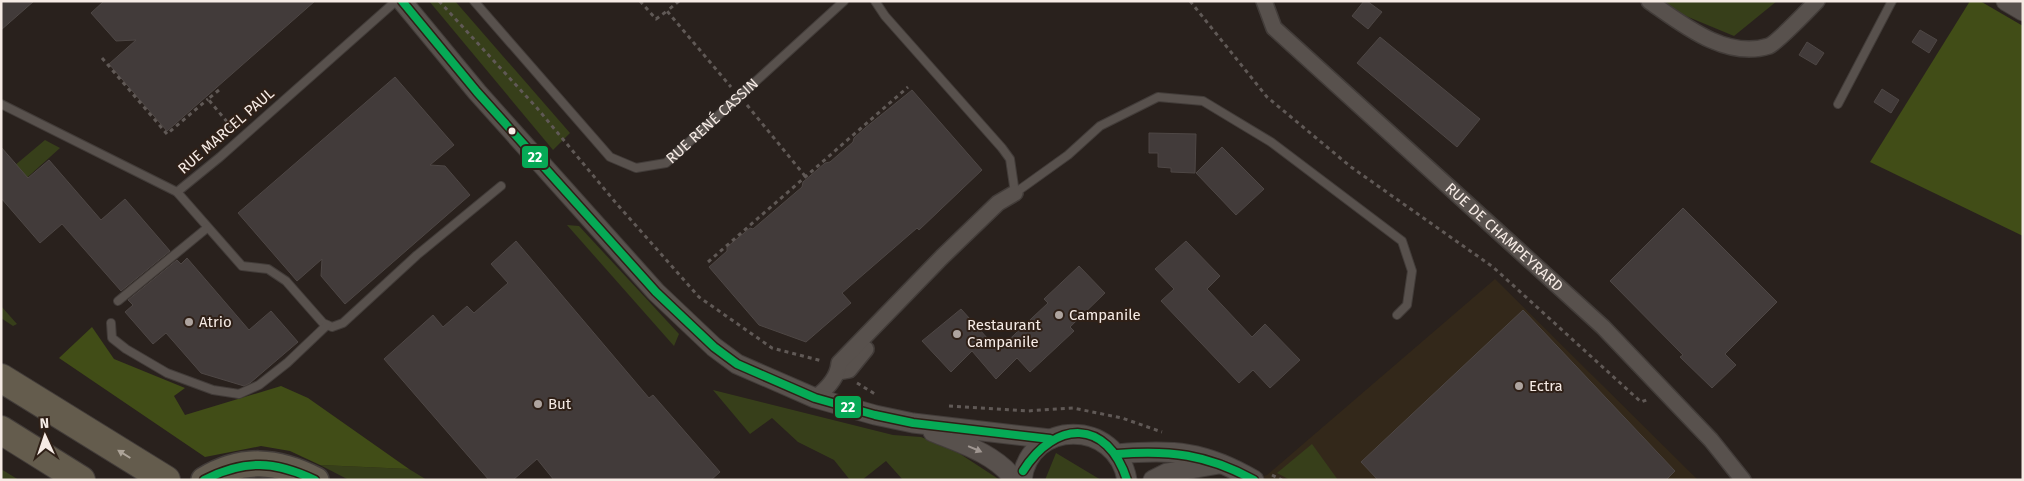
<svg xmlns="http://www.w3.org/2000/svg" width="2024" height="481" font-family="'Fira Sans',sans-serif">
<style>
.industrial{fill:#33281a}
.green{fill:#373f1a}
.forest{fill:#414d17}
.building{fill:#423b3a;stroke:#4e4745}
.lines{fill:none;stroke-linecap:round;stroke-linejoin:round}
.service-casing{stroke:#423c39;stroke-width:10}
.minor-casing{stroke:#423c39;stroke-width:18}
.tertiary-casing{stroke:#423c39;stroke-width:21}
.trunk-casing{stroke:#423c39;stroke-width:28}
.motorway-casing{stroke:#423c39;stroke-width:30}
.path{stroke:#605956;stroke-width:3;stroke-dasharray:4 4;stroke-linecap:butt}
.service{stroke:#58514d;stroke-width:8}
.minor{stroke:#58514d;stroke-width:15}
.tertiary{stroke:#58514d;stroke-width:19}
.trunk{stroke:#645c50;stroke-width:25}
.motorway{stroke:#645c4d;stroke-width:28}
.bus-1-casing{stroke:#2f2017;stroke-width:11}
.bus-1{stroke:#06aa56;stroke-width:8}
.oneway{fill:#9f9691}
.oneway2{fill:#ada499}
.bus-dot{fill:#f6ebe5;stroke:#2f2017;stroke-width:2}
.poi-dot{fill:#aea49f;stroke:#2f2017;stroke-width:2}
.labels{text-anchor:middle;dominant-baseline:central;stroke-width:4;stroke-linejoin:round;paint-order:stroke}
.street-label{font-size:15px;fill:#f6ebe5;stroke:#2f2017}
.poi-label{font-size:15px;fill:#f6ebe5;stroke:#2f2017;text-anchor:start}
.line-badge{stroke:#2f2017;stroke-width:2}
.badge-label{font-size:14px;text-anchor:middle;font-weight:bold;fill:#fff}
</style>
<rect width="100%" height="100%" fill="#29211d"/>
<path class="industrial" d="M1495 279 1698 480H1252L1267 475Z"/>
<g class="green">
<path d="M429 1H455L570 133 553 150Z"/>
<path d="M1664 1H1777L1734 36 1681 14Z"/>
<path d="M45 140 60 148 1 201V177Z"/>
<path d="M567 225 579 226 679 334 674 346Z"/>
<path d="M1 306 17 324 13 326 1 318Z"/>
<path d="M713 390 893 435 921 437 951 448 1000 480H903L886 461 862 480H850L834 460 798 442 772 418 750 434Z"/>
<path d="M1312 444 1338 480H1290L1277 473Z"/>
<path d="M1056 453 1101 480H1045Z"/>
<path d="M320 465 409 469 427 480H349Z"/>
<path d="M1 469 19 480H1Z"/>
</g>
<g class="forest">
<path d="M1970 1H1980L2023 26V236L1870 162Z"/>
<path d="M92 327 114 359 185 388 174 396 185 415 281 386 308 398 409 469 320 465 290 451 261 446 205 457 59 358Z"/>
</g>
<g class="building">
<path d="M1 1H34L1 30Z"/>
<path d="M104 1H315L167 131 109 64 136 40 116 41 91 13Z"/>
<path d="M1364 1H1367L1382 12 1368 29 1352 16Z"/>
<path d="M1920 30 1937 40 1929 53 1912 42Z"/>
<path d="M1380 37 1480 119 1457 147 1357 63Z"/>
<path d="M1807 42 1824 53 1816 65 1799 55Z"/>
<path d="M395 77 454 145 430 165 445 166 470 195 345 304 321 276 322 259 297 281 238 213Z"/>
<path d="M1882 89 1899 100 1891 113 1874 102Z"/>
<path d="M912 90 982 170 919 230 917 228 842 293 851 303 806 342 759 325 709 267 727 251V247L750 228 753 229 802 187 803 182 825 163 830 162 853 142 854 138 865 128Z"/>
<path d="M1149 133 1196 134 1195 173 1171 172V168L1158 167V153H1149Z"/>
<path d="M1 147 28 178 49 160 101 220 125 199 170 251 121 291 62 224 40 243 1 198Z"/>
<path d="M1222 147 1264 189 1236 215 1196 173Z"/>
<path d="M1683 208 1777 302 1725 354 1736 365 1712 388 1680 357 1683 355 1610 281Z"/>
<path d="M516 241 649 398 653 395 720 472 711 480H554L537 459 513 480H489L384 359 433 315 443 327 467 306 474 313 508 283 491 264Z"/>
<path d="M1186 241 1220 276 1207 289 1252 337 1265 324 1300 360 1270 388 1253 370 1239 383 1161 301 1174 289 1155 269Z"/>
<path d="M187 258 249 330 271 311 298 342 250 383 244 386 201 373 166 333 153 344 125 312 133 305 128 300 177 260 181 264Z"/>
<path d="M1079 266 1105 293 1070 327 1074 331 1030 372 1017 358 996 379 972 351 951 372 922 341 961 309 998 350 1048 303 1044 299Z"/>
<path d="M1523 310 1675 471 1666 480H1378L1361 462Z"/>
</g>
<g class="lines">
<defs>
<g id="service">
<path id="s1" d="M474 1 610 157 636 168 666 163 844 1"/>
<path d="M875 1 885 16 1002 148 1010 159 1015 193 1068 155 1100 126 1158 97 1203 101 1271 142 1402 241 1412 271 1407 305 1397 315"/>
<path d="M1 104 177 192 220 157 396 1"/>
<path d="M1838 104 1892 1"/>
<path d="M177 192 242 266 268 269 286 281 323 323 332 327 343 323 417 255 501 186"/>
<path d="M118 301 207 228"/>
<path d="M111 323 112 338 126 349 167 373 213 390 239 394 259 385 287 363 327 325"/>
</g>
<g id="minor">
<path id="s2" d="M1264 1 1274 28 1603 327 1711 440 1743 480"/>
<path d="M1649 1C1682 24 1726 60 1769 46 1778 42 1808 10 1817 1"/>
<path d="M838 372 849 370 866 349"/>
<path d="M815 398C827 389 838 378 839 363L942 257 998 203 1015 193"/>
</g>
<g id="tertiary">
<path d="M402 1 477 92 656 292 714 347 737 364 815 398 875 415 913 423 1050 439"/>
<path d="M2006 1 2023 11"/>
<path d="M933 432C963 444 995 454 1015 480"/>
<path d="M1117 454C1173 449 1205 451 1254 480"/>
<path d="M1022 480C1029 419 1117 419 1127 480"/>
<path d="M1153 480 1167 473 1219 464"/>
</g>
<path id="trunk" d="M204 480C242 457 277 460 316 480"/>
<g id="motorway">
<path d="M1 378 166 480"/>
<path d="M1 430 81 480"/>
</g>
</defs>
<use href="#service" class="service-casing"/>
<use href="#minor" class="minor-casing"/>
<use href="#tertiary" class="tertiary-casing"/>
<use href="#trunk" class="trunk-casing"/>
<use href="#motorway" class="motorway-casing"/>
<g class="path">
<path d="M439 1 537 108 616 203 699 297 772 348 822 361"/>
<path d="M640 1 656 19 667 11"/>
<path d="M679 1 667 11 731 87"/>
<path d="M1190 1 1267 97 1351 167 1493 267 1641 402 1649 399"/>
<path d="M102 58 167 134 208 99"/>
<path d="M219 90 208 99 233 129"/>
<path d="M747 105 805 176"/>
<path d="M708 262 908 87"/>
<path d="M857 383 875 394"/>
<path d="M949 406 1027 411 1073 408 1122 418 1162 432"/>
<path d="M1272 475 1282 480"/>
</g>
<use href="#service" class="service"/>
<use href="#minor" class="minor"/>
<use href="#tertiary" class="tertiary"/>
<use href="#trunk" class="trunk"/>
<use href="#motorway" class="motorway"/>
<defs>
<g id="bus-1">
<path d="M402 1 477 92 656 292 714 347 737 364 815 398 875 415 913 423 1050 439"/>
<path d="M1117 454C1170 450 1206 454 1254 480"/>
<path d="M1023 471C1055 420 1107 418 1127 480"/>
<path d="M204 480C245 459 275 461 315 480"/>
</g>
</defs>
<use href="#bus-1" class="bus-1-casing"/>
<use href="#bus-1" class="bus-1"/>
</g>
<defs><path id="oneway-solid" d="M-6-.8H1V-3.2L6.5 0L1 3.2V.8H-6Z" transform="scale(1.25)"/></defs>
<use class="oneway" href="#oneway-solid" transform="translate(975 449) rotate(23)"/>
<use class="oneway2" href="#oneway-solid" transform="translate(124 454) rotate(-148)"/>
<circle class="bus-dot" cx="512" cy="131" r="4.5"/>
<g class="poi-dot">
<circle cx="1059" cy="315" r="5"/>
<circle cx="189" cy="322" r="5"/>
<circle cx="957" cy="334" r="5"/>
<circle cx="1519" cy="386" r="5"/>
<circle cx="538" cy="404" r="5"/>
</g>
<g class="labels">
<g class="street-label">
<text stroke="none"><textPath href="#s1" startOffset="328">RUE RENÉ CASSIN</textPath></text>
<text transform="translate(226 131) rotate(-41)">RUE MARCEL PAUL</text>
<text stroke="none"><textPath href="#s2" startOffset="340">RUE DE CHAMPEYRARD</textPath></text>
</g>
<g class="poi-label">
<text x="1069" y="315">Campanile</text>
<text x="199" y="322">Atrio</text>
<text x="967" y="325">Restaurant<tspan x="967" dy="17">Campanile</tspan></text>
<text x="1529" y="386">Ectra</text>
<text x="548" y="404">But</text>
</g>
</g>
<g class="line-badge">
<rect x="521" y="145" width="28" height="24" rx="5" fill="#06aa56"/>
<rect x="834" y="395" width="28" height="24" rx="5" fill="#06aa56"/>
</g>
<g class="badge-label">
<text x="535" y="162">22</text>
<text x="848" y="412">22</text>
</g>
<rect width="2024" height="481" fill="none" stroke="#f6ebe5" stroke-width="5"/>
<g transform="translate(45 436) rotate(357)" stroke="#2f2017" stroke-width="4" paint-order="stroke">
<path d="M0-4L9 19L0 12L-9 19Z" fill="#f6ebe5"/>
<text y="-8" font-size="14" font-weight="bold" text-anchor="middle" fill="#f6ebe5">N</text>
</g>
</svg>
